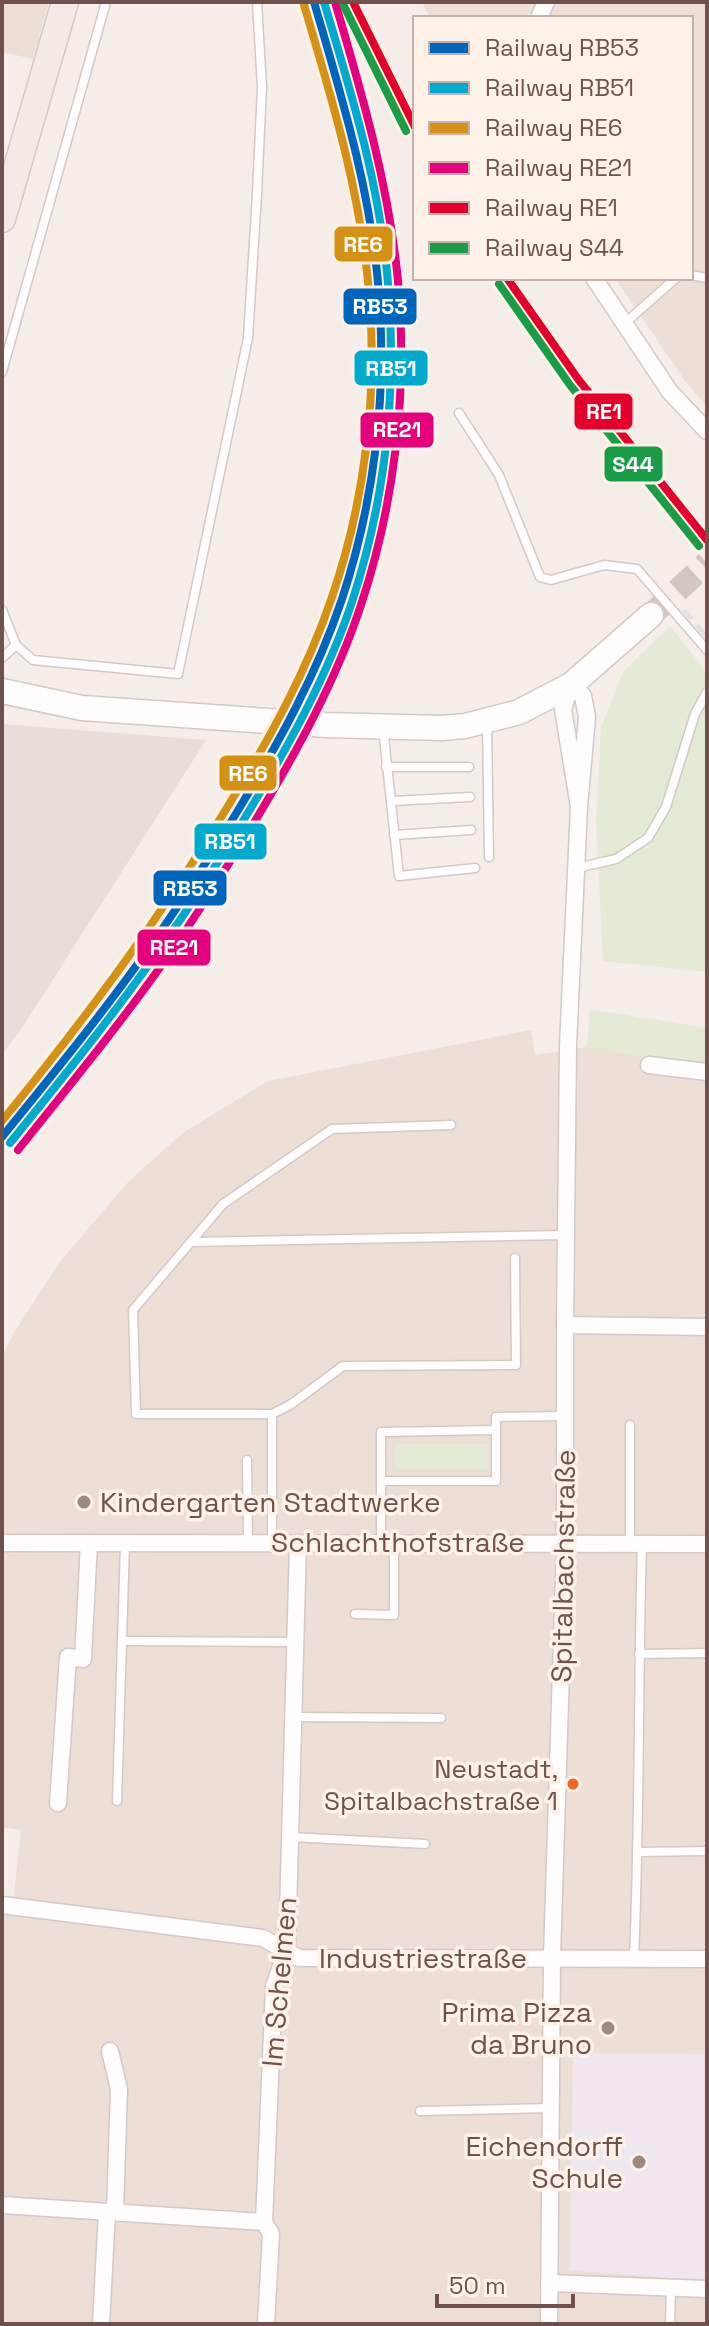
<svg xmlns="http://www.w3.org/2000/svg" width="709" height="2326" font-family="'Space Grotesk',sans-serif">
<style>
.residential{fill:#eedfd6}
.industrial{fill:#e7ded9}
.education{fill:#efe6f0}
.green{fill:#e5ead4}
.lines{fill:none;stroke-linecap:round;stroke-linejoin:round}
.secondary-tunnel{stroke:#d4c7c1;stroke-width:24;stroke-dasharray:24 12;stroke-linecap:butt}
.lane-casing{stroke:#d4c9c5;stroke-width:11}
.street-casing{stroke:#d4c9c5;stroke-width:19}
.secondary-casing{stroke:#d4c9c5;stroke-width:27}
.primary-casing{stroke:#d3c9c5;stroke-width:29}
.lane{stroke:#fefcfc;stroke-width:8}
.street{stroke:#fefcfc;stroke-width:16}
.secondary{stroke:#fefcfc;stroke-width:24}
.primary{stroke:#f1eae5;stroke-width:26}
.rail{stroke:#e3e0e4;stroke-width:5;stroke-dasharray:12 8;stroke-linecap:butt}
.rail-1-casing{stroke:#fdf1e8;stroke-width:14}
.rail-2-casing{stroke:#fdf1e8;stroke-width:14}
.rail-3-casing{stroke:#fdf1e8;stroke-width:14}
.rail-4-casing{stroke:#fdf1e8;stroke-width:14}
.rail-5-casing{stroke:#fdf1e8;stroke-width:14}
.rail-6-casing{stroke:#fdf1e8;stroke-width:14}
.rail-1{stroke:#0065bd;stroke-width:8}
.rail-2{stroke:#00a9ce;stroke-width:8}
.rail-3{stroke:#d59113;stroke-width:8}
.rail-4{stroke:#e5007d;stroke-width:8}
.rail-5{stroke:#e4002b;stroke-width:8}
.rail-6{stroke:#1a9d47;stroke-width:8}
.poi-dot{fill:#9f8882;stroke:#fdf1e8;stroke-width:3}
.bus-dot{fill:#f26522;stroke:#fdf1e8;stroke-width:3}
.labels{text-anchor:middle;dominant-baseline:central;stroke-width:7;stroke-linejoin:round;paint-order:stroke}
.bus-label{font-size:26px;fill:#70514b;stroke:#fdf1e8;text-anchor:end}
.poi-label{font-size:28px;fill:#70514b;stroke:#fdf1e8;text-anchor:end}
.street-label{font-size:28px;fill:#70514b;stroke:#fdf1e8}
.line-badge{stroke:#fdf1e8;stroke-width:3}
.badge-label{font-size:22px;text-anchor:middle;font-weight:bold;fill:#fff}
</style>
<rect width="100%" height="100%" fill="#f5eee8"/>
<g class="residential">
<path d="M2 2H49L33 59 2 52Z"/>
<path d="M422 2H707V407L685 381 615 278H691V18H430Z"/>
<path d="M531 1030 535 1055 587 1047 707 1067V2324H2V1912L12 1910 21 1830 2 1827V1357L13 1334 59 1263 128 1182 184 1132 268 1081Z"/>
</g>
<path class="industrial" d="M2 724 206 740 20 1031 2 1054Z"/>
<path class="education" d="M573 2053 707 2054V2281L570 2270Z"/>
<g class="green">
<path d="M670 626 707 673V972L603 961 596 821 601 727 623 672Z"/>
<path d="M590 1009 707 1028V1067L587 1047Z"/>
<rect x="395" y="1444" width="93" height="25"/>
</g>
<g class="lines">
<path class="secondary-tunnel" d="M651 615 707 563"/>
<defs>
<g id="lane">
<path d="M691 275 707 278"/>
<path d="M625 323 676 278"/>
<path d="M2 372 106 2"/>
<path d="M459 413 499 475 540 577 551 580 604 565 637 569 707 650"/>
<path d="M2 610 16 645 33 660 178 674 248 338 257 194 262 87 257 2"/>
<path d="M2 658 16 645"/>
<path d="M487 722 489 857"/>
<path d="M383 728 399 876 475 868"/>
<path d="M386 767H469"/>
<path d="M391 801 470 797"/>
<path d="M394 835 471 830"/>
<path d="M577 868 616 859 648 838 666 807 695 714 707 692"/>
<path d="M192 1242 566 1235"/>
<path d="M272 1414 290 1405 343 1366 516 1365 515 1258"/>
<path d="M630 1425V1542"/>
<path d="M247 1460 248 1543"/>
<path d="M381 1481H496V1417L565 1416"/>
<path d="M381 1542V1432L496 1430"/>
<path d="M272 1543V1414H136L133 1310 223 1204 332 1129 451 1125"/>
<path d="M355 1614 394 1615V1543"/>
<path d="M122 1641 295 1642"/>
<path d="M639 1654 707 1653"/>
<path d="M294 1717 441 1718"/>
<path d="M117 1801 125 1544"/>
<path d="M291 1837 425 1844"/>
<path d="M639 1852 707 1851"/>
<path d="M634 1957C640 1819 638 1681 642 1542"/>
<path d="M420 2111 550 2108"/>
<path d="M670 2324 671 2288"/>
</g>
<g id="street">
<path d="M539 18 546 2"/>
<path d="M594 278 670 392 707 431"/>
<path d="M649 1065 707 1072"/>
<path d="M565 1325 707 1327"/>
<path d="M2 1543 707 1544"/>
<path d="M58 1803 68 1657 83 1659 89 1543"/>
<path d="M2 1905 263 1938 299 1958 707 1959"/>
<path d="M110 2051 119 2089 115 2212"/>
<path d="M2 2205 264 2222"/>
<path d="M549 2283 707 2289"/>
<path d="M101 2324 107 2212"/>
<path d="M266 2324 271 2234 264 2222 274 1986 287 1950 298 1543"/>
<path d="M549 2324 552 1957 565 1542V1325L568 1046 579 807 587 717 583 696 571 685 563 709 579 807"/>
</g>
<path id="secondary" d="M2 691 82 708 326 725 442 728 465 726 519 712 571 685 651 615"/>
<path id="primary" d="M2 219 65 2"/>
</defs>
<use href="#lane" class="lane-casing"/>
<use href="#street" class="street-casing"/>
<use href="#secondary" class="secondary-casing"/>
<use href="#primary" class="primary-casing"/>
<use href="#lane" class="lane"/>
<use href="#street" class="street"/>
<use href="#secondary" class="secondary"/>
<use href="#primary" class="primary"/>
<path class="rail" d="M684 610 707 637"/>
<defs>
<path id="rail-1" d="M2 1137C57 1069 113 1001 163 928 189 891 213 851 237 812 278 744 317 674 342 599 374 502 387 397 379 295 372 195 342 98 314 2"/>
<path id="rail-2" d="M10 1143C65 1075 121 1006 171 933 198 895 222 856 246 816 287 749 327 677 352 602 384 504 396 400 389 297 383 196 353 98 324 2"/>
<path id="rail-3" d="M2 1121C85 1019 160 919 228 806 269 740 307 671 332 597 365 501 378 394 369 293 361 194 332 99 304 5"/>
<path id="rail-4" d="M18 1150C73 1081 130 1012 180 939 206 900 231 861 255 821 296 753 336 681 361 605 394 506 407 397 399 292 391 193 363 97 335 2"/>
<g id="rail-5">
<path d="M353 2 415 127"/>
<path d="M507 278 578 379 707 540"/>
</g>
<g id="rail-6">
<path d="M344 6 406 131"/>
<path d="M499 284 570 385 699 546"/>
</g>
</defs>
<use href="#rail-1" class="rail-1-casing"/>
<use href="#rail-2" class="rail-2-casing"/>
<use href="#rail-3" class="rail-3-casing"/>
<use href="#rail-4" class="rail-4-casing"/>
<use href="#rail-5" class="rail-5-casing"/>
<use href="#rail-6" class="rail-6-casing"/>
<use href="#rail-1" class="rail-1"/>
<use href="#rail-2" class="rail-2"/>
<use href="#rail-3" class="rail-3"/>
<use href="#rail-4" class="rail-4"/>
<use href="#rail-5" class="rail-5"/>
<use href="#rail-6" class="rail-6"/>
</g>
<g class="poi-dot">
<circle cx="84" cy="1502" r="8"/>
<circle cx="608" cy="2028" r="8"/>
<circle cx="639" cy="2162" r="8"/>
</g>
<circle class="bus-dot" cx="573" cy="1784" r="7"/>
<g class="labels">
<g class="bus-label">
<text x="558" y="1769">Neustadt,<tspan x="558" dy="32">Spitalbachstraße 1</tspan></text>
</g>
<g class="poi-label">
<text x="100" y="1502" text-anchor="start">Kindergarten Stadtwerke</text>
<text x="592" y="2012">Prima Pizza<tspan x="592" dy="32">da Bruno</tspan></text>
<text x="623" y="2146">Eichendorff<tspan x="623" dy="32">Schule</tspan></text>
</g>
<g class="street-label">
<text x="398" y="1542">Schlachthofstraße</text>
<text transform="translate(563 1566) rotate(-89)">Spitalbachstraße</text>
<text x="423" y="1958">Industriestraße</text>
<text transform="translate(279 1982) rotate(-85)">Im Schelmen</text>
</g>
</g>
<g class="line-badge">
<rect x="333" y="225" width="61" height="38" rx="8" fill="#d59113"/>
<rect x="342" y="287" width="76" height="39" rx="8" fill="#0065bd"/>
<rect x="353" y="349" width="76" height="38" rx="8" fill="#00a9ce"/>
<rect x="573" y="392" width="61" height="39" rx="8" fill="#e4002b"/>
<rect x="359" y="411" width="76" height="38" rx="8" fill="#e5007d"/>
<rect x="603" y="445" width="61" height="38" rx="8" fill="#1a9d47"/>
<rect x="218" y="754" width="60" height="38" rx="8" fill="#d59113"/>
<rect x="193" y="822" width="75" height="39" rx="8" fill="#00a9ce"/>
<rect x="152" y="869" width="76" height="38" rx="8" fill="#0065bd"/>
<rect x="136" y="928" width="76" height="39" rx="8" fill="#e5007d"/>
</g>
<g class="badge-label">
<text x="363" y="252">RE6</text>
<text x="380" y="314">RB53</text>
<text x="391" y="376">RB51</text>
<text x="604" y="419">RE1</text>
<text x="397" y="437">RE21</text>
<text x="633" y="472">S44</text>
<text x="248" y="781">RE6</text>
<text x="230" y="849">RB51</text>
<text x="190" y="896">RB53</text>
<text x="174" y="955">RE21</text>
</g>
<rect width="709" height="2326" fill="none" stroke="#70514b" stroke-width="8"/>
<rect x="413" y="16" width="280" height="264" fill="#fdf1e8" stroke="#c5b1a9" stroke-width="2"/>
<rect x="429" y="42" width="40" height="12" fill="#0065bd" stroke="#c5b1a9" stroke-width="2"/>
<text x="485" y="56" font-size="24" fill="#70514b">Railway RB53</text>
<rect x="429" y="82" width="40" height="12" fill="#00a9ce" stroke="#c5b1a9" stroke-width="2"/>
<text x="485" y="96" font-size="24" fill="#70514b">Railway RB51</text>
<rect x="429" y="122" width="40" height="12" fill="#d59113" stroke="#c5b1a9" stroke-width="2"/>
<text x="485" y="136" font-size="24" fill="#70514b">Railway RE6</text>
<rect x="429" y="162" width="40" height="12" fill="#e5007d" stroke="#c5b1a9" stroke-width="2"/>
<text x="485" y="176" font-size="24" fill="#70514b">Railway RE21</text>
<rect x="429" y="202" width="40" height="12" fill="#e4002b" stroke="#c5b1a9" stroke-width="2"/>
<text x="485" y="216" font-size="24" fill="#70514b">Railway RE1</text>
<rect x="429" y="242" width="40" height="12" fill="#1a9d47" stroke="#c5b1a9" stroke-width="2"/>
<text x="485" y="256" font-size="24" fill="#70514b">Railway S44</text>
<path d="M437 2294v12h136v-12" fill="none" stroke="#70514b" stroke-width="4"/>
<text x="449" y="2294" font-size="24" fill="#70514b" stroke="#fdf1e8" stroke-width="6" paint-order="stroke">50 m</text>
</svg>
